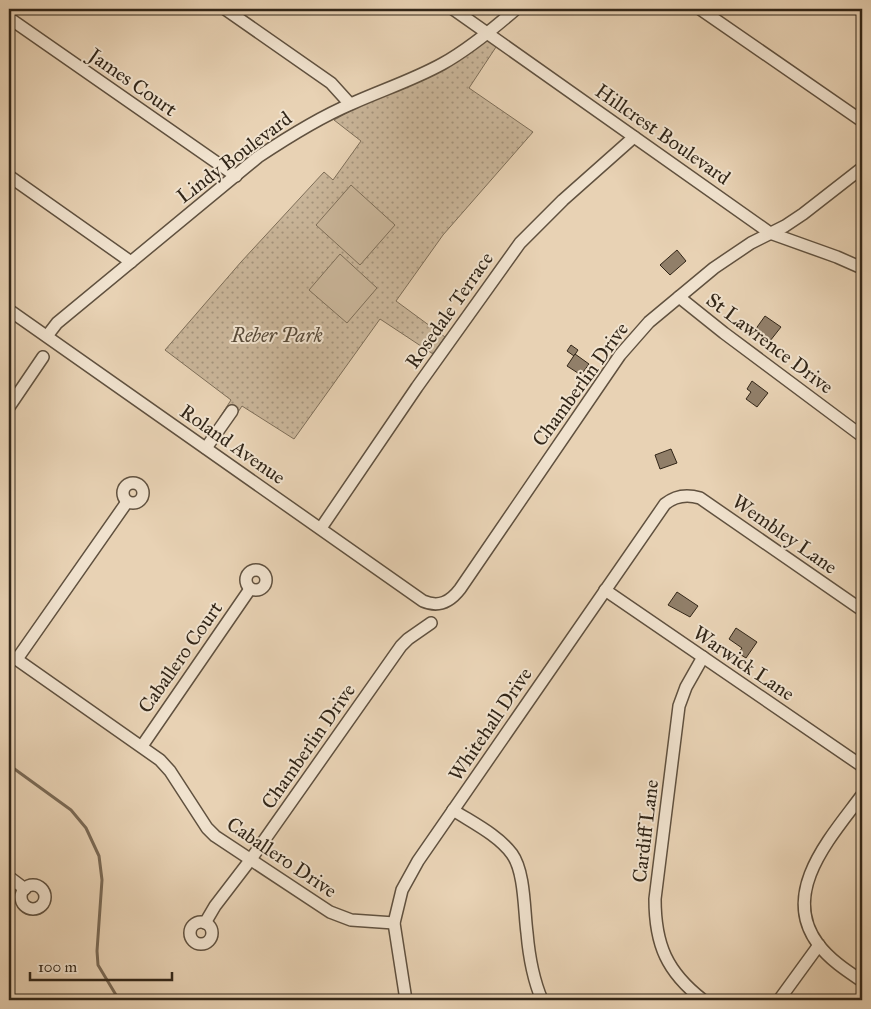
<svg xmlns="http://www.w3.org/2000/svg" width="871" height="1009" font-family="'IM FELL Great Primer',serif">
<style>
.green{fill:url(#green-dots);stroke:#7e6e58}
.pitch{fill:#c9b599;stroke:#7e6e58}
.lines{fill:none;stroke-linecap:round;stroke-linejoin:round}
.stream{stroke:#7a6a56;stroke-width:3}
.building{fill:#917f69;stroke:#322618}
.minor-casing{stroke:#60513f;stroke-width:14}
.minor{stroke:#f0e2ce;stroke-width:11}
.labels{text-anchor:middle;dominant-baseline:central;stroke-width:4;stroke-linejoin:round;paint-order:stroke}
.street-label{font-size:20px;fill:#322618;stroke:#f0e2ce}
.park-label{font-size:20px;font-style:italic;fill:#584a38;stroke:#f0e2ce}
</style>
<defs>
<pattern id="green-dots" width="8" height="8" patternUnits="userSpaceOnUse" patternTransform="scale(1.25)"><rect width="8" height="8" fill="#c9b599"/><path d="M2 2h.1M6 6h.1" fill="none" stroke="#a4937c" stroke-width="1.8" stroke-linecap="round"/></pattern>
</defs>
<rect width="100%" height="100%" fill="#e8d2b4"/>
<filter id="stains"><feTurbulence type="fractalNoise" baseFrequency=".004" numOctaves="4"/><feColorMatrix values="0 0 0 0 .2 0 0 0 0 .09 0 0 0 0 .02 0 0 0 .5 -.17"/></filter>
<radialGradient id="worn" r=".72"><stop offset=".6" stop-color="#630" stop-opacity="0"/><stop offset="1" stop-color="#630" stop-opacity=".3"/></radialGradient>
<path class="green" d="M490 35 498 44 469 88 533 132 443 235 396 301 445 337 433 354 380 319 294 439 242 406 230 424 220 417 231 400 165 350 241 262 324 172 333 180 361 141 334 120Z"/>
<g class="pitch">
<path d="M351 185 395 225 360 265 316 225Z"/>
<path d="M340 254 377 288 347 323 309 290Z"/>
</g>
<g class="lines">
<path class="stream" d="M9 765 71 810 86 828 99 856 102 880 97 951 98 965 119 1000"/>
</g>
<g class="building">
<path d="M677 250 686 261 670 275 660 265Z"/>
<path d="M765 316 781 327 770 341 755 330Z"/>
<path d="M571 345 578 350 574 356 567 351Z"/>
<path d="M575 354 589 364 581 375 567 366Z"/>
<path d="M752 381 768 393 757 407 746 399 751 392 747 389Z"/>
<path d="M671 449 677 463 660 469 655 455Z"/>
<path d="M677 592 698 606 690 617 668 605Z"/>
<path d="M736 628 757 642 746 658 738 653 742 648 729 639Z"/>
</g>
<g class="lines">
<defs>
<g id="minor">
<path d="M225 9 331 83 350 104"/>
<path d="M453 9 770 233 837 257 862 268"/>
<path d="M700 9 862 121"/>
<path d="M9 18 236 176"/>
<path d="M9 176 131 262"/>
<path d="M679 297 724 333 862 436"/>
<path d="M9 310 423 601C439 608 450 602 460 589L620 355 649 322 714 268 751 243 785 226 803 214 862 168"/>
<path d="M47 336 57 323 258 157C288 137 318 118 351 104 382 90 413 80 442 64 469 49 493 29 516 9"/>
<path d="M9 407 43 357"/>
<path d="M206 448 232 411"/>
<circle cx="133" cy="493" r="10"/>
<path d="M321 528 417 387 520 243 563 200 634 137"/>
<circle cx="256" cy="580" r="10"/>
<path d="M605 590 862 766"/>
<path d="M9 654 160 760 170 771 207 828 215 836 330 912 351 920 394 923"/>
<path d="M703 657 686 687 679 706 655 899C655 945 667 972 703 1000"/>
<path d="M17 659 127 502"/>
<path d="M142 746 250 589"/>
<path d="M862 795C832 836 779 892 818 944 830 960 847 971 862 981"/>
<path d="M453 810C473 823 498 835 512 854 525 872 524 911 527 933 529 956 533 979 542 1000"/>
<path d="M9 877 25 889"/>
<circle cx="33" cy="897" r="12"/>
<circle cx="201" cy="933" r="11"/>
<path d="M205 923 215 906 251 859 401 646 408 639 431 623"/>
<path d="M406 1000 394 923 402 890 418 861 665 504C676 495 687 494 700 498L862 610"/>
<path d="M779 1000 819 945"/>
</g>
</defs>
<use href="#minor" class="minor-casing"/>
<use href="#minor" class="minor"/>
</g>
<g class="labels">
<g class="street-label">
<text transform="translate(133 82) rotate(35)">James Court</text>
<text transform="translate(663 134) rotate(35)">Hillcrest Boulevard</text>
<text transform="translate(234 157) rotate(-37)">Lindy Boulevard</text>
<text transform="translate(449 310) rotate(-55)">Rosedale Terrace</text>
<text transform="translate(770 343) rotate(37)">St Lawrence Drive</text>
<text transform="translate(580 384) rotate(-54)">Chamberlin Drive</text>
<text transform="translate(233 444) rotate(35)">Roland Avenue</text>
<text transform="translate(785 534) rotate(35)">Wembley Lane</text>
<text transform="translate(180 657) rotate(-55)">Caballero Court</text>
<text transform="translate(744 663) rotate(34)">Warwick Lane</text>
<text transform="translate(490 724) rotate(-56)">Whitehall Drive</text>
<text transform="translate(308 746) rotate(-55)">Chamberlin Drive</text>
<text transform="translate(645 831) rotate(-83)">Cardiff Lane</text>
<text transform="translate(282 857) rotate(34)">Caballero Drive</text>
</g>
<g class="park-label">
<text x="277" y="335">Reber Park</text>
</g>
</g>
<rect width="871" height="1009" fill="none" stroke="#e8d2b4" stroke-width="30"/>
<rect x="10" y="10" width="851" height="989" fill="none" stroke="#322618" stroke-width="2.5"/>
<rect x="15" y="15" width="841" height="979" fill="none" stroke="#322618"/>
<path d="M30 972v8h142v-8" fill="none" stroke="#322618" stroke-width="2.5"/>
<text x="38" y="972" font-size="15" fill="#322618" stroke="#f0e2ce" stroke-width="4" paint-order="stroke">100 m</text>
<rect width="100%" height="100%" filter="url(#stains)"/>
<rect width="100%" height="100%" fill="url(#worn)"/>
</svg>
